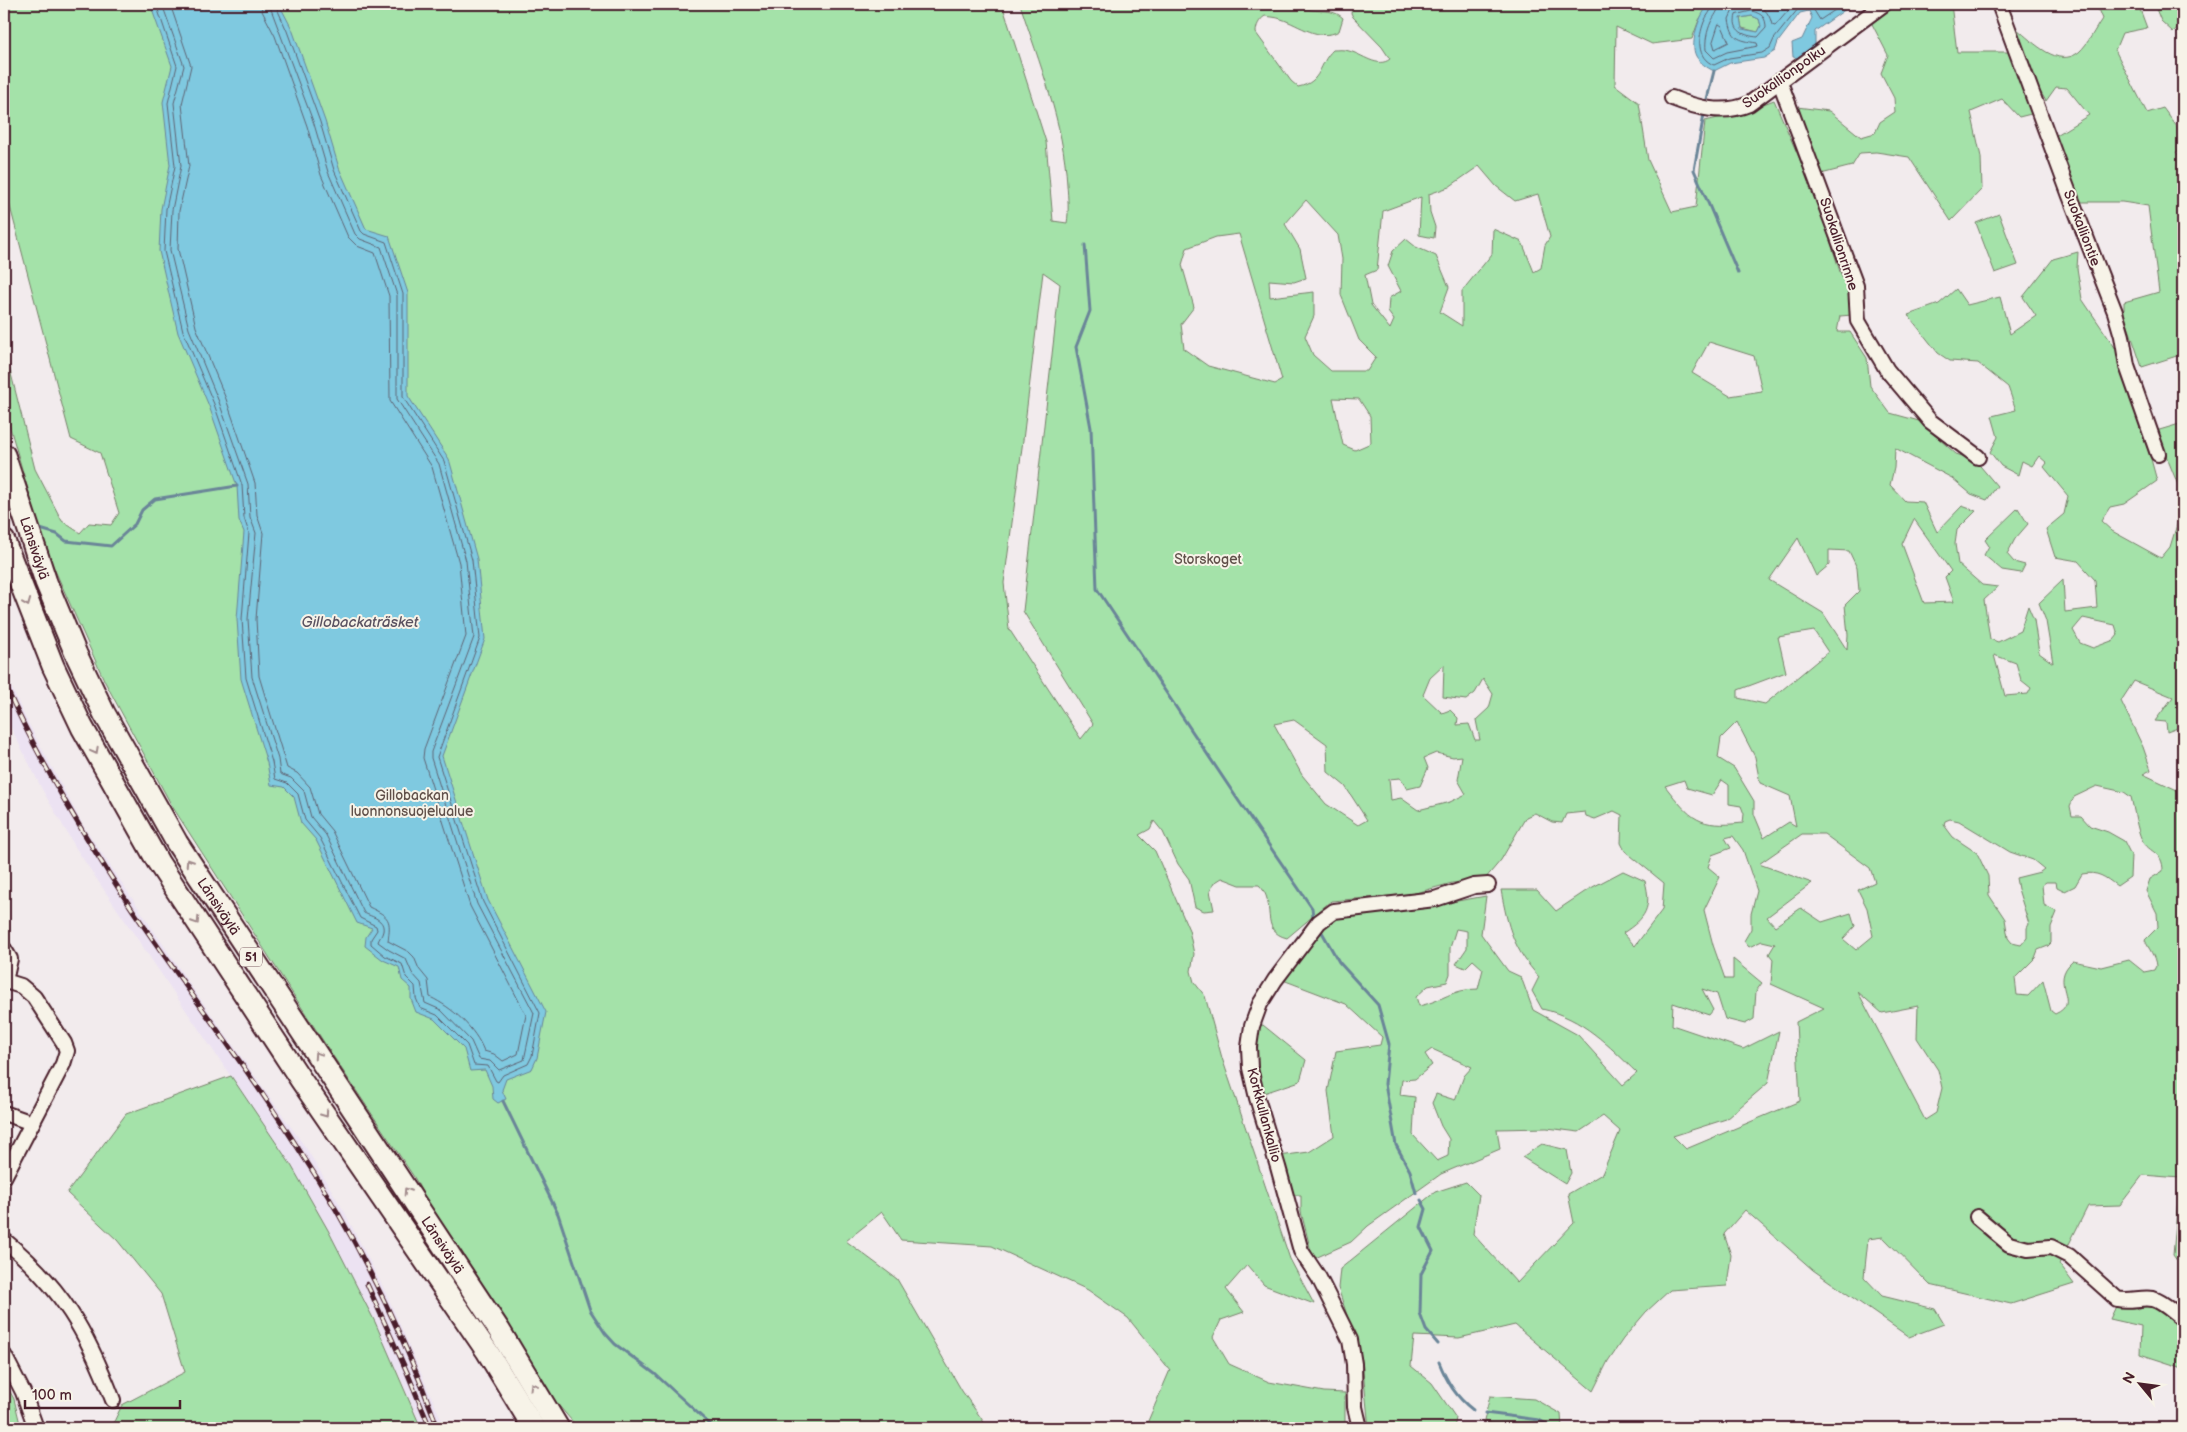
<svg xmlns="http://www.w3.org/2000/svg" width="2187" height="1432" font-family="'Balsamiq Sans',sans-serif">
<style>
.built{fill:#ece2f2}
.green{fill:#a4e2a9;stroke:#77806a;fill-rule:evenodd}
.water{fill:#7fc9e0;stroke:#6a8598;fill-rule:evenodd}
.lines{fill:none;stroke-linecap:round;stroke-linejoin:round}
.shore{stroke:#5f6373;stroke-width:1}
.stream{stroke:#6a8598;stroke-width:3}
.minor-casing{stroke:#4a1f2b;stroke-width:18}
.highway-casing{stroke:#4a1f2b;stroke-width:25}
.minor{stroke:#f7f3e8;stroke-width:14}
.highway{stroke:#f7f3e8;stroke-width:21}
.rail-casing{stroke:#4a1f2b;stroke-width:5}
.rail{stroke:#f7f3e8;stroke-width:3;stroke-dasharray:9;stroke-linecap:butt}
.oneway{stroke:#a0898a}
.labels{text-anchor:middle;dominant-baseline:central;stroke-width:4;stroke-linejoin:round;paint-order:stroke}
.shield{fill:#f7f3e8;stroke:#7e5f64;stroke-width:1}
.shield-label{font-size:12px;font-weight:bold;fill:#4a1f2b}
.street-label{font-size:14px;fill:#4a1f2b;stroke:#f7f3e8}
.park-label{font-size:14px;fill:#60504a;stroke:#f7f3e8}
.water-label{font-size:15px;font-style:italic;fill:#5a5261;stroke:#f7f3e8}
</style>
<rect width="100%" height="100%" fill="#f2ebed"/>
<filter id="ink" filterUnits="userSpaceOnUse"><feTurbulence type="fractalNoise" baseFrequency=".02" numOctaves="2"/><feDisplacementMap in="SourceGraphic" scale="10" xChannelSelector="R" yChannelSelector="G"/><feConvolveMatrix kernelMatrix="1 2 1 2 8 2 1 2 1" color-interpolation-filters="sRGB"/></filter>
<g filter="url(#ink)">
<path class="built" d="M4 671 25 717 83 825 189 983 308 1151 344 1211 387 1295 445 1428H421L400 1377 291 1165 77 850 43 791 4 714Z"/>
<g class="green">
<path d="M4 4H1002L1046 142 1053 221 1067 223C1069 211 1068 198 1067 185 1064 123 1039 63 1020 4H1297C1311 16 1329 5 1343 18L1339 31C1319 42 1300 25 1281 19 1276 17 1270 17 1265 16 1259 20 1256 26 1256 33L1291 81 1298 87C1323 82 1318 64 1333 50 1338 50 1344 49 1349 51 1362 54 1378 69 1390 59L1382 47 1353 17 1351 13 1353 4H1710L1699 20 1692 39 1652 44 1616 27 1615 85 1639 103 1648 160 1672 212 1696 207 1705 121 1740 113 1774 100 1817 199 1840 272 1849 289 1852 315 1840 316 1837 332H1850L1867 358 1870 386 1890 413 1919 421 1956 454 1975 460 1997 486 1987 500 1971 494 1952 478 1895 448 1894 468 1890 485 1905 501 1923 502 1937 532 1962 506 1976 511 1957 530 1955 544 1958 564 1982 585 1998 587 1984 600 1990 639 1998 642 2020 631 2028 606 2034 620 2039 653 2053 663 2046 621 2039 603 2063 580 2065 612 2097 608 2095 580 2078 561 2055 557 2046 529 2064 514 2068 496 2044 467 2047 463 2039 456 2032 466 2022 461 2018 475 2001 466 1990 452 1998 437 1992 416 2016 410 2008 387 1978 363 1950 361 1938 353 1908 315 1939 304 1956 289 1967 305 2000 297 2010 334 2036 316 2023 297 2053 259 2078 252 2077 268 2082 299 2118 352 2136 404 2157 481 2124 504 2110 507 2101 521 2112 531 2161 558 2170 547 2179 518 2183 516V726L2167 732 2166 722 2155 721 2173 697 2134 681 2121 701 2143 747 2151 770 2143 774 2177 790 2183 769V1269L2173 1255 2180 1178 2143 1175 2120 1205 2088 1206 2059 1264 2074 1284 2011 1304 1930 1285 1883 1237 1868 1239 1864 1277 1882 1296 1935 1309 1944 1324 1909 1337 1813 1270 1745 1210 1724 1234 1731 1255 1727 1286 1670 1290 1646 1312 1623 1339 1608 1361 1593 1391 1515 1325 1459 1338 1414 1336 1411 1366 1432 1383 1456 1418 1454 1428H1369L1362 1360 1338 1288 1340 1269 1435 1192 1466 1182 1479 1195 1473 1234 1517 1283 1574 1223 1568 1194 1602 1174 1620 1131 1603 1116 1579 1132 1547 1128 1497 1129 1500 1149 1441 1174 1368 1226 1351 1242 1313 1259 1301 1212V1195H1294L1279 1156 1309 1152 1334 1136 1328 1091 1336 1051 1380 1045 1382 1037 1346 1004 1283 980 1311 941 1338 916 1389 913 1486 896 1481 934 1508 971 1521 977 1533 1010 1578 1035 1623 1085 1637 1073C1608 1045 1583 1018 1542 1009L1532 991 1539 977C1513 948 1508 928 1501 890H1537L1556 911 1589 889 1623 871 1645 881C1652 908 1646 918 1623 933L1635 946 1662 910 1664 883 1625 851 1621 843 1622 815 1614 811 1595 819 1586 816 1585 812 1566 814 1562 823 1552 822 1535 813 1526 817 1501 860 1485 879 1452 883 1412 894 1331 901 1287 938C1258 931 1278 903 1259 885H1240L1222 878 1214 883 1210 891 1214 910 1204 911 1195 907 1189 879 1178 864 1163 832 1154 821 1150 829 1139 835 1155 851 1189 930 1194 954 1191 971 1194 982 1205 996 1222 1058 1290 1259 1314 1304 1264 1285 1247 1265 1226 1289 1244 1312 1221 1320 1213 1337 1229 1364 1269 1382 1324 1392 1345 1393V1428H1145L1170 1370 1128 1318 1088 1290 992 1246 901 1240 882 1212 846 1241 897 1279 962 1391 988 1428H578L530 1372 450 1244 414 1177 329 1050 172 806 105 682 45 548 4 407V346L35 469 62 521 80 533 89 523 111 525 119 513 100 453 71 439 8 199 4 197ZM1479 166 1496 186 1515 201 1538 194 1550 237 1545 245 1541 268 1534 272 1522 242 1493 229 1492 254 1462 291V326L1440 312 1449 287 1436 256 1416 247 1406 239 1393 251 1388 266 1401 291 1389 298 1388 312 1394 320 1390 329 1371 305 1365 275 1377 270 1383 211 1421 197 1419 235 1434 238 1435 227 1430 212 1429 194 1449 187ZM1306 200 1338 235 1342 259 1341 295 1359 340 1376 357 1367 371H1331L1313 355 1305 336 1314 316V292L1270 297 1269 280 1294 282 1306 278 1300 249 1285 224ZM1239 234 1282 380 1275 384 1208 366 1184 349 1181 324 1194 307 1182 265 1187 248 1216 237ZM1043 272 1060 284 1023 611 1093 724 1081 739 1009 629 1004 583 1023 440ZM1709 342 1754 356 1762 391 1730 396 1692 373ZM1333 398 1359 399 1370 416 1371 443 1355 450 1343 445ZM1914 519 1951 571 1945 577 1954 602 1924 603 1902 544ZM1798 538 1816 576 1829 565V550L1849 551 1857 568 1859 591 1845 605 1848 635 1847 650 1823 613 1769 580ZM2083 618 2115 625 2118 635 2114 640 2093 648 2080 643 2073 630ZM1814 631 1828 652 1765 704 1738 698V690L1786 672 1778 637ZM1994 655 2016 663 2021 680 2031 688 2028 694 2005 696ZM1444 665 1443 697 1466 700 1475 693 1483 679 1493 694 1489 708 1476 720 1480 740H1475L1469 724 1457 725 1458 718 1450 710 1442 713 1423 695 1430 678ZM1294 720 1327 744 1328 772 1345 786 1367 820 1358 825 1326 804 1302 775 1274 724ZM1737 722 1755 757 1760 783 1790 796 1796 826 1789 822 1764 838 1754 814V801L1734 768 1718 758 1721 738ZM1436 753 1453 757 1462 756 1458 780 1466 794 1450 802 1418 810 1401 798 1391 800 1389 779 1400 778 1407 789 1420 786 1428 768 1424 758ZM1684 780 1687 788 1712 795 1722 780 1729 785V804L1741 806 1744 814 1743 823C1698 828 1692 820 1665 786ZM2097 786 2124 792 2131 797C2134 809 2137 830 2142 840 2150 854 2163 851 2163 871L2150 879 2146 891 2157 913 2158 927 2145 940C2149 950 2155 955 2156 966L2154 970 2144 972 2129 960 2101 967 2073 961C2047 983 2083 1002 2055 1014L2051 1011 2043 980 2028 996 2017 995 2015 978 2035 958 2038 950 2048 946 2051 943V927L2057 912 2044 905 2042 885 2046 882H2056L2057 887 2065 891 2075 886 2082 874C2098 871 2105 877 2117 886L2130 877 2131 855 2124 841 2108 832 2090 826 2081 816H2072L2070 806 2074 797ZM1950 819 1959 821 2010 852 2033 860 2044 869 2040 872 2016 878 2018 889 2029 924 2027 928V938L2021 945 2012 943 2008 938 2005 919 1989 895 1988 876 1977 853 1953 837 1944 825 1945 821ZM1802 834H1824L1870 868 1875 882 1858 890 1867 908 1873 936 1856 950 1843 939 1855 926 1851 913 1822 922 1801 908 1775 926 1767 917 1812 883 1759 864ZM1733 836 1743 850 1757 891 1751 914V929L1744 941 1749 947 1762 941 1775 944 1769 954 1773 959 1771 984 1824 1008 1796 1022 1800 1101 1686 1149 1673 1136 1726 1119 1768 1083 1779 1031 1743 1049 1672 1025 1673 1003 1709 1015 1713 1010 1702 989 1717 994 1725 1019 1745 1024 1754 1019 1756 991 1762 983 1733 959V979H1725L1713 945 1704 910 1720 877 1708 867 1712 855 1731 848 1725 838ZM1456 929 1467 931V948L1456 964 1465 968 1473 960 1483 969 1478 989C1451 989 1443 1001 1419 1006L1416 997 1428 986 1447 982 1450 974V948ZM1858 992 1882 1013 1918 1006 1917 1038 1938 1070 1942 1088 1936 1113 1925 1120ZM1432 1049 1472 1067 1464 1076 1455 1100 1436 1094 1432 1103 1441 1126 1449 1139 1448 1156 1437 1161 1413 1135 1415 1097 1400 1095 1402 1080 1415 1079 1432 1065 1425 1054Z"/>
<path d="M1895 4H1951L1957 52H2012L2035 113 2019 117 2002 99 1971 112 1981 157 1982 189 1951 221 1909 157 1876 152 1860 153 1852 166 1821 174 1797 107 1829 111 1861 137 1875 133 1880 122 1895 112 1894 98 1881 73 1888 55 1871 22Z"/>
<path d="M2096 4H2138L2147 28 2122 33 2115 50 2147 113 2163 108 2183 135V148L2176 152 2183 161V354L2142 367 2124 314V302L2159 292 2148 206 2122 202H2079L2055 136 2089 115 2067 88 2056 87 2046 101 2033 80 2017 29C2033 42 2058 69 2079 52 2088 44 2095 29 2102 19Z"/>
<path d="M2154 4H2183V23L2173 32 2161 21Z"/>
<path d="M1752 16 1759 19 1761 26 1758 32 1742 28 1740 18Z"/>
<path d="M1999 214 2018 265 1995 273 1976 223Z"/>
<path d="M2183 423V497L2156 431Z"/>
<path d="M2018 508 2028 524 2015 539 2007 554 2014 562 2025 565 2021 573 2002 570 1984 555 1989 546 1985 540Z"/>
<path d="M1263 1025 1306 1060 1300 1081 1264 1093 1257 1068V1027Z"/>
<path d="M231 1076 291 1165 328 1230 375 1322 421 1428H111L122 1405 185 1372 161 1294 117 1240 67 1193 126 1114Z"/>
<path d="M1542 1144 1567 1150 1571 1173 1565 1184 1522 1157Z"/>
<path d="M2118 1302 2134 1305 2138 1309 2152 1303 2183 1322V1368L2140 1354 2141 1326 2110 1319Z"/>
<path d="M4 1381 14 1399 21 1428H4Z"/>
<path d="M1490 1396 1534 1399 1561 1414 1562 1428H1506L1484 1421Z"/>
</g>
<g class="water">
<path d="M150 4H279L292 29 325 121 339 168 366 229 389 236 408 293V396L449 459 477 559 485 639 442 756 488 900 546 1012 537 1058 532 1069 506 1079 502 1090 506 1099 498 1103 493 1099 492 1086 485 1070 470 1071 464 1049 434 1019 416 1012 411 999V988L402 980 399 967 383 960 365 946 366 937 372 928 357 923 316 840 301 823 294 797 284 787 271 785 267 763 241 679 237 619 244 532 239 520 237 486 209 406 178 333 159 251 161 209 170 165 163 102 172 66Z"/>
<path d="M1710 4H1853L1815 31V45L1807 60 1793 57 1792 43 1802 39 1812 18 1809 11 1800 13 1778 42 1775 51 1764 58 1730 63 1714 71C1706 67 1700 63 1696 56 1689 43 1700 12 1710 4ZM1752 16 1759 19 1761 26 1758 32 1742 29 1740 18Z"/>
</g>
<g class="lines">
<g class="shore">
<path d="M156 4 177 66 168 103 175 166 166 209 164 251 183 331 214 404 242 485 244 518 249 533 242 619 246 678 272 762 275 779 287 783 298 794 305 820 320 838 360 918 376 926 377 930 371 939V944L385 956 402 964 406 977 415 986 416 998 420 1008 437 1015 467 1045 474 1065 488 1066 496 1081 498 1082 503 1075 528 1064 532 1056 540 1013 483 902 437 757 480 638 472 560 444 461 403 397V294L386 242 364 234 361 231 334 170 320 122 287 31 275 4"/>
<path d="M162 4 184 66 174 103 181 166 172 210 170 250 189 329 219 402 248 484 250 517 256 533 248 619 252 677 278 759 280 774 291 778 304 791 311 817 326 835 364 913C372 917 385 919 383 931 382 936 379 938 378 942L389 950 406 959 412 973 421 983 425 1003 441 1010 471 1041 479 1059 490 1061 499 1070 524 1060 534 1013 477 904 431 758V752L474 637 466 561 439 464 397 399V295L381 247 360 239 355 234 328 172 314 124 269 4"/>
<path d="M170 4 191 66 182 104 189 166 179 211 178 249 196 327 226 399 255 483 257 515 263 533 256 619 259 676 287 768 297 773 310 787 318 814 332 831 369 907C390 917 391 919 388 941L409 952 414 957 419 969 428 980 430 997C453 1008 475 1028 484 1051L494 1054 503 1061 518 1054 526 1015 470 906 423 758 424 749 466 636 459 563 432 467 390 401 389 296 375 253 357 246 348 237 321 175 307 126 275 36 262 11 261 4"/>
<path d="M1713 4C1712 11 1706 16 1704 22 1698 38 1696 58 1714 65L1729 58 1762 53 1770 48 1774 39 1798 9 1812 7 1820 20 1844 4"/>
<path d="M1719 4C1719 11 1714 16 1711 22 1707 31 1705 41 1706 50L1714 58 1727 52 1758 46 1757 43C1738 40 1732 39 1729 19L1734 8C1753 0 1768 5 1772 25L1775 26 1794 4"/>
<path d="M1752 11C1762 14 1766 17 1766 28L1758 37C1745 36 1731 31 1736 15Z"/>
<path d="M1719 24 1722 26 1729 42 1715 49 1713 42Z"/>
</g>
<g class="stream">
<path d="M1706 103 1714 71"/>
<path d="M1704 114 1694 170 1738 273"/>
<path d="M1085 245 1090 311 1076 347 1091 428 1097 589 1236 797 1312 908 1313 917"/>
<path d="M40 529 57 534 66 541 111 546 135 524 142 510 155 499 237 486"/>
<path d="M1319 927 1339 962 1378 1005 1389 1044 1385 1084 1396 1145 1410 1171 1416 1193"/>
<path d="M503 1101 558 1214 590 1310 605 1333 615 1344 655 1374 714 1428"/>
<path d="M1421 1200 1426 1209 1421 1227 1433 1251 1421 1274 1420 1314 1426 1330 1438 1344"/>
<path d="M1439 1362C1447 1382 1456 1397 1473 1410"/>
<path d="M1485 1413 1539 1420 1554 1428"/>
</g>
<defs>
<g id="minor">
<path d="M1999 4 2070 196 2115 312 2122 336 2127 366 2158 454"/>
<path d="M1780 82 1856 286 1858 321 1887 370 1930 421 1978 457"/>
<path d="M1672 98C1697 108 1723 115 1749 104L1884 4"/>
<path d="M4 949 10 959 5 981 21 986 34 997 64 1043 67 1051 63 1064 4 1177"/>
<path d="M4 1113 32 1123"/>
<path d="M1977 1217 2009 1244 2028 1249 2051 1247 2069 1256 2117 1299C2129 1302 2141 1297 2153 1299 2164 1302 2174 1313 2183 1319"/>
<path d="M4 1240C62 1287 87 1332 113 1400"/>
<path d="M4 1355 23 1392 36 1428"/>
<path d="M1360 1428 1355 1407 1354 1364 1350 1340 1319 1278 1301 1251 1278 1167 1257 1098 1250 1068 1249 1047 1252 1026 1260 1004 1275 980 1319 922 1334 911 1435 899 1474 886 1488 885"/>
</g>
<g id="highway">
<path id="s1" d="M4 455 46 582 76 654 104 713 177 843 499 1330 558 1428"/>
<path d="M4 541 53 666 82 727 158 862 301 1080 487 1351 534 1428"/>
</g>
</defs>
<use href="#minor" class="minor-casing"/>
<use href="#highway" class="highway-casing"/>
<use href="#minor" class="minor"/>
<use href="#highway" class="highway"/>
<defs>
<g id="rail">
<path d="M4 683C40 762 84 837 132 909 186 989 245 1064 296 1145 354 1233 402 1330 438 1428"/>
<path d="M367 1284 407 1372 430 1428"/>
</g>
</defs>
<use href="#rail" class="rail-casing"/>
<use href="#rail" class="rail"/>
</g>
<defs><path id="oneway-chevron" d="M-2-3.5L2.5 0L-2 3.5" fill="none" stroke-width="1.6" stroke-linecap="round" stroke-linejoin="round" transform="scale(1.25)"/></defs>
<g class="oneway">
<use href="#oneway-chevron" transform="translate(27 603) rotate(68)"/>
<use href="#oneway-chevron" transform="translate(95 751) rotate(62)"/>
<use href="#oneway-chevron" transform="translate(189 862) rotate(-123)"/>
<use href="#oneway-chevron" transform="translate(196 921) rotate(57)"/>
<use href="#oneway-chevron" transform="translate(317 1055) rotate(-124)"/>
<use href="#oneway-chevron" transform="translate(325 1114) rotate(55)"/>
<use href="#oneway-chevron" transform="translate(407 1191) rotate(-123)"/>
<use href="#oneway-chevron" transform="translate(533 1386) rotate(-121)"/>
</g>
</g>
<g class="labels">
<rect class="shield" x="240" y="947.5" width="22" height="19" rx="4"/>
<g class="shield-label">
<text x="251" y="957">51</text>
</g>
<g class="street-label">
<text transform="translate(1784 77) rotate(-35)">Suokallionpolku</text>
<text transform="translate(2082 228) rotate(69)">Suokalliontie</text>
<text transform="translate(1839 244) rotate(72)">Suokallionrinne</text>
<text stroke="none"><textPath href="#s1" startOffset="98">Länsiväylä</textPath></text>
<text stroke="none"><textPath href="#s1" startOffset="502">Länsiväylä</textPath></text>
<text transform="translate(1264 1115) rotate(75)">Korkkullankallio</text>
<text stroke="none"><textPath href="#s1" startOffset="908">Länsiväylä</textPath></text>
</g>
<g class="park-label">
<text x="1208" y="559">Storskoget</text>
<text x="412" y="795">Gillobackan<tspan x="412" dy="16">luonnonsuojelualue</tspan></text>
</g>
<g class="water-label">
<text x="360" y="622">Gillobackaträsket</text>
</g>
</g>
<rect width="2187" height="1432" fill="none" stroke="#f7f3e8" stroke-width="20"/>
<rect x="10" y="10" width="2167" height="1412" fill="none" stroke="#4a1f2b" stroke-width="2" filter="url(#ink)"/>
<g transform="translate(2140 1384) rotate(299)" stroke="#f7f3e8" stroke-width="4" paint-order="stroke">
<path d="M0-4L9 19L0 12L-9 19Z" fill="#4a1f2b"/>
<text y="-8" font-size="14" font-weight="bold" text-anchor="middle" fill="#4a1f2b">N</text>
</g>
<path d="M25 1400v8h155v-8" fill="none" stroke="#4a1f2b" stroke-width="2.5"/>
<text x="32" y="1400" font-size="15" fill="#4a1f2b" stroke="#f7f3e8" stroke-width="4" paint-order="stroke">100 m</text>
</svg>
